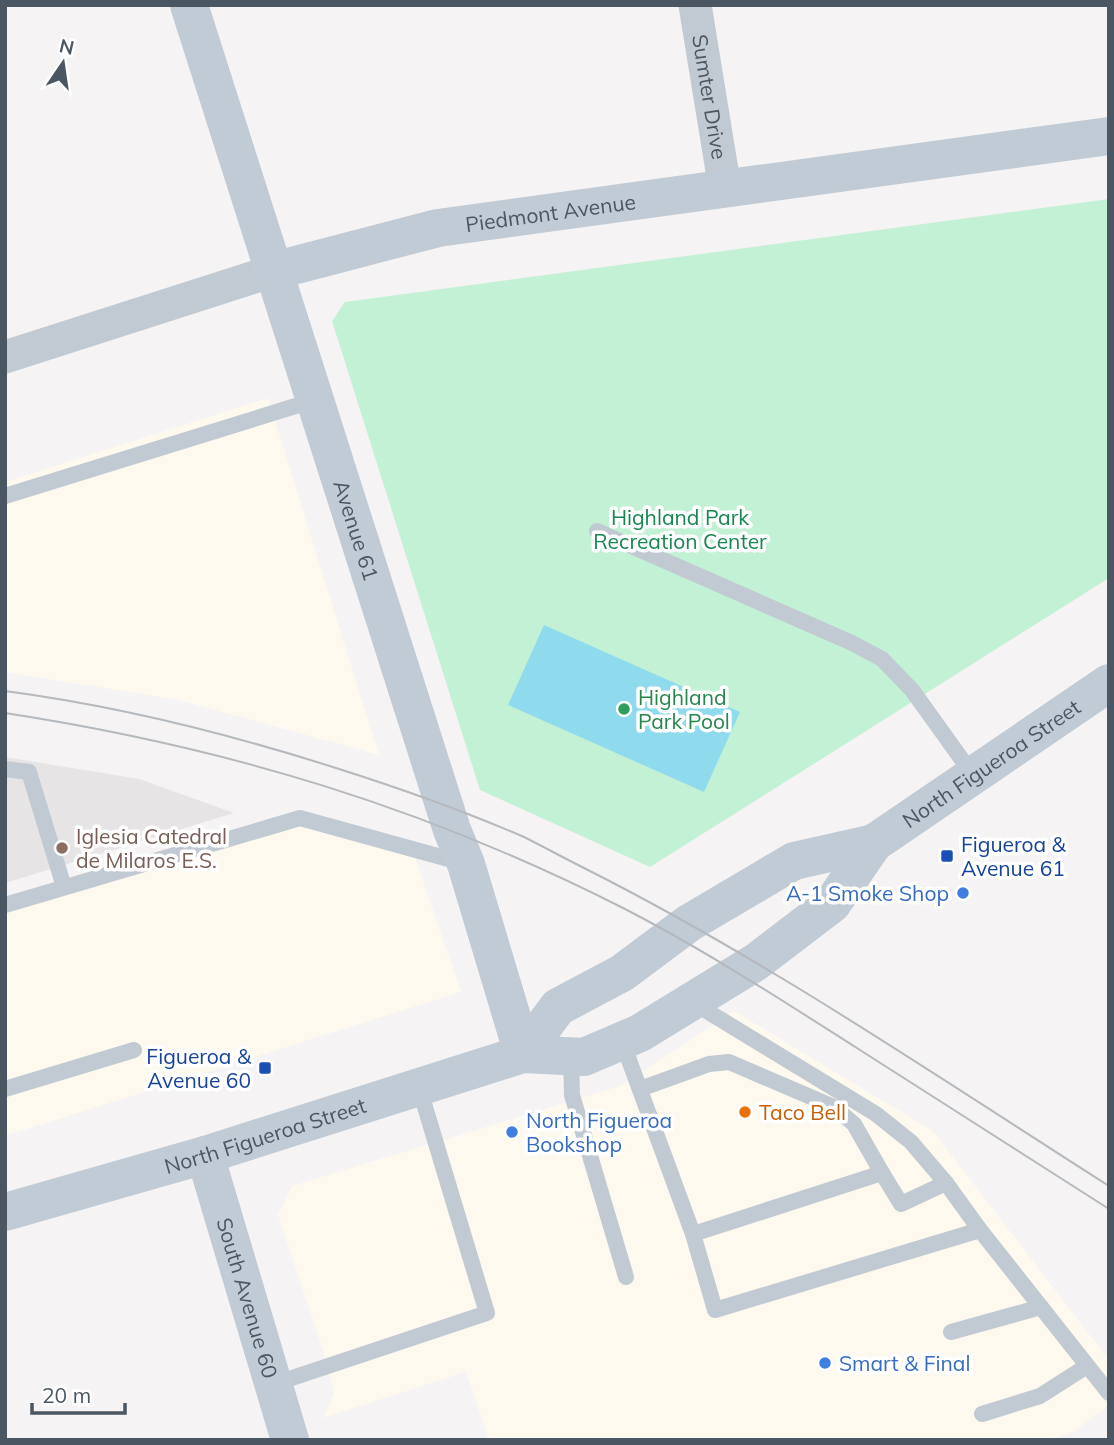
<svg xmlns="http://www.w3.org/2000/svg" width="1114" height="1445" font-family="Mulish,sans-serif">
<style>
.commercial{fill:#fdf9ef}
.education{fill:#e6e4e5}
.green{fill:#c3f1d5}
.water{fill:#90daee}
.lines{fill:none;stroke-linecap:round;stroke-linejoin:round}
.lane{stroke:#c1cad2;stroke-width:16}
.street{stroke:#c1cad2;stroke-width:33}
.secondary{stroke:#c1cbd6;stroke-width:38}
.tram{stroke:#b5b8bd;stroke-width:2}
.leisure-dot{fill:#2e9e5b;stroke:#fff;stroke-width:2.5}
.education-dot{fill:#8d6e63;stroke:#fff;stroke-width:2.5}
.transit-dot{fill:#1a4fb4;stroke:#fff;stroke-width:2.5}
.shop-dot{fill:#3f7fe0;stroke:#fff;stroke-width:2.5}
.food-dot{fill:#e8710a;stroke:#fff;stroke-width:2.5}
.labels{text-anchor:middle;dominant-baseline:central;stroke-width:7;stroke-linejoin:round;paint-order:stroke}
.street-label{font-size:21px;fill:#4a5661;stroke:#fff}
.park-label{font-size:21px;fill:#17864f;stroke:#fff}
.leisure-label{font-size:21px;fill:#27864d;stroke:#fff;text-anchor:start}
.education-label{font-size:21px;fill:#785e54;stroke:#fff;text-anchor:start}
.transit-label{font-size:21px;fill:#164399;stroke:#fff;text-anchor:start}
.shop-label{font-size:21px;fill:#366cbe;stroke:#fff;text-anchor:start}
.food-label{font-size:21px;fill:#c56008;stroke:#fff;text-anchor:start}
</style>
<rect width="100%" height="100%" fill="#f5f3f3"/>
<g class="commercial">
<path d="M268 398 379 755 178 700 5 672V482Z"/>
<path d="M296 823 415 857 461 992 5 1136V913Z"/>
<path d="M734 1011 933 1131 1109 1360V1405L1073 1432 1048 1440H489L466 1372 323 1418 334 1394 323 1351 278 1215 292 1186 620 1086Z"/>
</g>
<path class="education" d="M5 757 139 779 234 813 5 883Z"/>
<path class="green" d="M1109 199V578L650 867 480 790 332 321 345 302Z"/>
<path class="water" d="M544 625 740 712 704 792 508 705Z"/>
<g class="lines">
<g class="lane">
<path d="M5 496 315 400"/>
<path d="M597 531 852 643 882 659 912 690 973 775"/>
<path d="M5 769 29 772 64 887"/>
<path d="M5 905 300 818 463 863"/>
<path d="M692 1002 876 1114 911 1142 946 1183 980 1230 1109 1393"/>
<path d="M622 1041 693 1234 882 1173 901 1204 946 1183"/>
<path d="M571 1056 572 1095 626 1277"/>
<path d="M5 1089 134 1050"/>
<path d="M640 1089 709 1064 729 1062 834 1107 854 1124 882 1173"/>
<path d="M693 1234 715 1310 980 1230"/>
<path d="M951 1332 1041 1307"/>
<path d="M274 1384 487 1313 419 1087"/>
<path d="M982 1414 1040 1396 1087 1366"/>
</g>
<g class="street">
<path id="s1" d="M695 5 725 189"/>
<path d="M5 357 273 271"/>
</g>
<g class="secondary">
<path id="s2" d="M189 5 452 830 466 864 523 1054"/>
<path id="s3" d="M273 271 438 228 1109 136"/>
<path d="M523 1054 558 1007 622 973 689 923 794 861 874 843"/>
<path id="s4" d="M205 1155 290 1440"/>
<path id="s5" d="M5 1212 205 1155 523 1054 584 1057 640 1033 756 962 832 904 874 843 1109 683"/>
</g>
<g class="tram">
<path d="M5 691C119 706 230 734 339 769 402 789 464 811 524 837 544 847 564 858 584 868 767 960 936 1076 1109 1186"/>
<path d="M5 713C226 747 424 807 623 908 705 950 783 1001 860 1050 943 1103 1026 1156 1109 1209"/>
</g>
</g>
<circle class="leisure-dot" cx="624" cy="709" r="7"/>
<circle class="education-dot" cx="62" cy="848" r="7"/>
<g class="transit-dot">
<rect x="940" y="849" width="14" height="14" rx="3.5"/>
<rect x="258" y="1061" width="14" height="14" rx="3.5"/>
</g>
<g class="shop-dot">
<circle cx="963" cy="893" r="7"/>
<circle cx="512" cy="1132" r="7"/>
<circle cx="825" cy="1363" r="7"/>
</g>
<circle class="food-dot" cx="745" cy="1112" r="7"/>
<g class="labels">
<g class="street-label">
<text stroke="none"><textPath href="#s1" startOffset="93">Sumter Drive</textPath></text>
<text stroke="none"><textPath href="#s3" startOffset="284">Piedmont Avenue</textPath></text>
<text stroke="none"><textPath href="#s2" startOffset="551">Avenue 61</textPath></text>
<text stroke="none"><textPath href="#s5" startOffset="1111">North Figueroa Street</textPath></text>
<text stroke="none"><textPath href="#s5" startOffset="271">North Figueroa Street</textPath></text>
<text stroke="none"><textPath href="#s4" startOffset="149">South Avenue 60</textPath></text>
</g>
<g class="park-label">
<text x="680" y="517">Highland Park<tspan x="680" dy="24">Recreation Center</tspan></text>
</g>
<g class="leisure-label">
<text x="638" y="697">Highland<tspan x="638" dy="24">Park Pool</tspan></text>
</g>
<g class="education-label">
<text x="76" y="836">Iglesia Catedral<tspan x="76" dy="24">de Milaros E.S.</tspan></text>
</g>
<g class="transit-label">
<text x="961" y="844">Figueroa &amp;<tspan x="961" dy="24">Avenue 61</tspan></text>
<text x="251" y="1056" text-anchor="end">Figueroa &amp;<tspan x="251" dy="24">Avenue 60</tspan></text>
</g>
<g class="shop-label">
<text x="949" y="893" text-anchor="end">A-1 Smoke Shop</text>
<text x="526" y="1120">North Figueroa<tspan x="526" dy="24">Bookshop</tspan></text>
<text x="839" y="1363">Smart &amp; Final</text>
</g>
<g class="food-label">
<text x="759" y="1112">Taco Bell</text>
</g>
</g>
<rect width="1114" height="1445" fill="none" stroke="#4a5661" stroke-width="14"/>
<g transform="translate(63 63) rotate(13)" stroke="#ffffff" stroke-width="5" paint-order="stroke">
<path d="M0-5L12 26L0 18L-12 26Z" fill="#4a5661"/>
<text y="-10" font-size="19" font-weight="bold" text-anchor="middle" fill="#4a5661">N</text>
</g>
<path d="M32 1403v10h93v-10" fill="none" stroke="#4a5661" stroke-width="3.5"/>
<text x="42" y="1403" font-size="21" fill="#4a5661" stroke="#ffffff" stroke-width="5" paint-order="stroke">20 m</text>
</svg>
